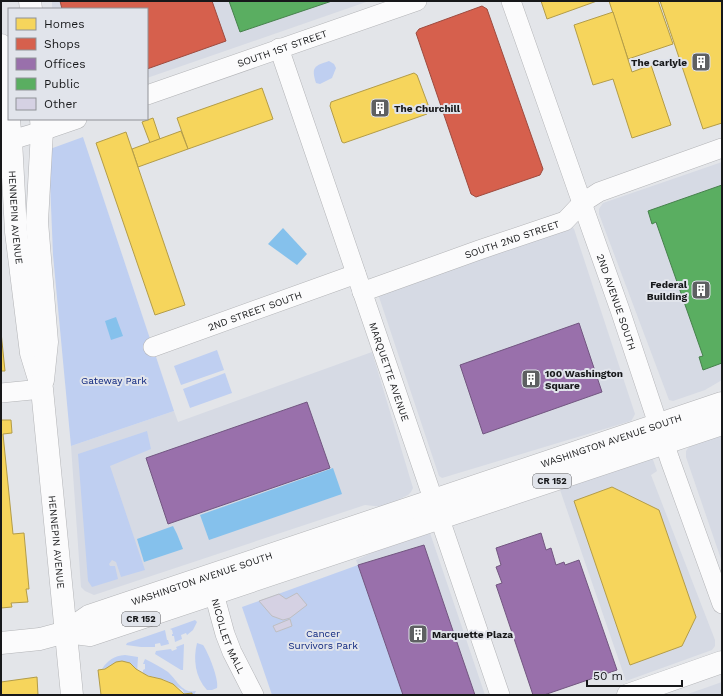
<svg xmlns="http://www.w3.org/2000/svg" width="723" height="696" font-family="'Work Sans',sans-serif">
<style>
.built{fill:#d6dae4}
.green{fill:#bfcff1}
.water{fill:#85c1ec}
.homes{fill:#f6d55c;stroke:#b39c48}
.shops{fill:#d6604d;stroke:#9d4a3e}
.offices{fill:#9970ab;stroke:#725680}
.public{fill:#5aae61;stroke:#46814c}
.building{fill:#d5d1e3;stroke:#bebec1}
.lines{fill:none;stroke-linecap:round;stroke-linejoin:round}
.minor-casing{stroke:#b3b4b7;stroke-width:20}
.major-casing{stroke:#b3b4b7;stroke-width:23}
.minor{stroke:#fbfbfc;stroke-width:19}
.major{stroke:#fbfbfc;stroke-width:22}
.labels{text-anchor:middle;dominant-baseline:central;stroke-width:4;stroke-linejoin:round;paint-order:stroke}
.shield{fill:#e1e4eb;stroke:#545559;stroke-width:1}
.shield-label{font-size:9px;font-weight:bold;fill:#17181a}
.street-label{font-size:10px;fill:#17181a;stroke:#e1e4eb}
.poi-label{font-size:10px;font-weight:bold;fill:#17181a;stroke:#e1e4eb;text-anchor:start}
.park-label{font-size:10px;fill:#0e267e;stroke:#e1e4eb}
</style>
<rect width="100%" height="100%" fill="#e3e5e9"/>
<g class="built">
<path d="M52 1H369L147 78V9H52Z"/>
<path d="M722 162V380L705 390 673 401 669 400 599 214V209L603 203Z"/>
<path d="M571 226 574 229 635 414 633 418 631 421 442 478 439 476 378 294Z"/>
<path d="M372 352 413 488 411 492 408 495 384 507 365 505 94 595 85 591 81 587 71 446 174 411 178 422Z"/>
<path d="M722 435V562L686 457V451L689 447Z"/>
<path d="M652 457 657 471 651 475 715 640V646L712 650 626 681 559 487Z"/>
<path d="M423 530 430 533 485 695H403L356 560Z"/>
<path d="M722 682V695H685Z"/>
</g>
<g class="green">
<path d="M329 61 334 64 336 68 332 78 320 84 316 83C311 67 314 66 329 61Z"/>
<path d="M83 137 174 411 71 446 53 255 49 157 50 149Z"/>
<path d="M217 350 224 370 181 385 174 366Z"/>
<path d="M225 373 232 393 190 408 183 389Z"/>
<path d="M147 431 151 449 110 466 145 570 121 577 116 562 112 560 109 564 110 566H115L118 579 92 587 88 581 78 454Z"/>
<path d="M358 565 403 695H272L242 607Z"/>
<path d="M195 620 197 622 193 630 187 635 186 633 181 635 182 639 175 642 174 636H172V634H173L172 630 170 629Z"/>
<path d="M165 630 167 640H168L169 644 161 646 160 643 155 644V647H141L126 645 127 643Z"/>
<path d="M197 643 203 645C208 652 219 679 217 688L212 690H207C195 677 193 659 197 643Z"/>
<path d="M184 644 183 670H181L155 654 156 651 171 649 172 651 177 649 176 647Z"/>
<path d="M125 655 138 657 137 673 107 668 102 669C108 660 114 656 125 655Z"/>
<path d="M145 659C153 663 161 667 168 672 177 680 182 694 196 691L194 695H192V693L184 694 183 690 165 680 143 674V670L145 669V664H143Z"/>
</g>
<g class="water">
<path d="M283 228 307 254 297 265 268 244Z"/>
<path d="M116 317 123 336 111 340 105 321Z"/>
<path d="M333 468 342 494 209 540 200 515Z"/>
<path d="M173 526 177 534 183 549 144 562 137 539Z"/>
</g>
<g class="homes">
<path d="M541 1H597L547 19Z"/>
<path d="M609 1H658L673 44 628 59Z"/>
<path d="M660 1H722V123L703 129Z"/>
<path d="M613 12 632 72 651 65 671 125 632 138 613 79 593 85 574 25Z"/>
<path d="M414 73 417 75 430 110 427 114 344 143 342 142 330 106 331 102Z"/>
<path d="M262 88 273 119 188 149 177 118Z"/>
<path d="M153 118 160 139 150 143 142 122Z"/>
<path d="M181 131 188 149 138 167 132 149Z"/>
<path d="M126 132 185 305 155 315 96 143Z"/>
<path d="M1 332 5 371H1Z"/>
<path d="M1 420H11L12 433 3 434 13 534 24 533 29 589H26L28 602 11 603 12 607 1 608Z"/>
<path d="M612 487 659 510 696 617 682 646 630 665 574 501Z"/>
<path d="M122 661 130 663 136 669 148 676 161 679 173 684 184 694 192 693V695H101L98 670 105 669 116 662Z"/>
<path d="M37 677 38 695H1V682Z"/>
</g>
<g class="shops">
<path d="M60 1H212L226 41 147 69V9H62Z"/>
<path d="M482 6 487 9 543 169 540 175 476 197 471 194 416 33 419 29Z"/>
</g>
<g class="offices">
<path d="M579 323 602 392 483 434 460 365Z"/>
<path d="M307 402 330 468 168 524 146 458Z"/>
<path d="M541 533 546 550 551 548 556 565 564 562 565 565 579 560 617 670 544 695H533L496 585 502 583 496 567 501 565 496 548Z"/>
<path d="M424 545 449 619 475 695H403L358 565Z"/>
</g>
<g class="public">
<path d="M229 1H332L240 32Z"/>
<path d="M722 185V363L703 370 699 357 703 356 656 222 652 224 648 211Z"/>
</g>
<g class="building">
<path d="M297 593 307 605 290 618 283 620 272 616 259 601 279 594 286 599Z"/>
<path d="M290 619 292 626 276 632 273 626Z"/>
</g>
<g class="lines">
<defs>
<g id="minor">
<path id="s1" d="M511 1 582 203 620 310 670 460 722 604"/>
<path id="s2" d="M279 48 500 695"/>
<path id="s3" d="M147 95 417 1"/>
<path d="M1 143 42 131 77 119"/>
<path id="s4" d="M362 292 479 250 565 221 582 203 599 192 722 148"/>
<path id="s5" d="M153 347 356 274"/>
<path d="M1 393 42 389"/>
<path id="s6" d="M210 579 225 634 232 652 254 695"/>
</g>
<g id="major">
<path d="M30 1 31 9"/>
<path id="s7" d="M1 45 11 140 16 232 31 353 42 389 72 695"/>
<path d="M41 119 42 131 37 222 47 342 43 380"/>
<path d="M66 632 90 635 722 424"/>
<path id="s8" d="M1 643 40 639 66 632 89 616 722 403"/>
<path d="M628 695 722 662"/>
</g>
</defs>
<use href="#minor" class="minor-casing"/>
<use href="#major" class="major-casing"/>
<use href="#minor" class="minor"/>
<use href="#major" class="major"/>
</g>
<defs>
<symbol id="building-square" viewBox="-11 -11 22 22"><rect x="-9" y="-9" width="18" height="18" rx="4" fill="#5e6062" stroke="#e1e4eb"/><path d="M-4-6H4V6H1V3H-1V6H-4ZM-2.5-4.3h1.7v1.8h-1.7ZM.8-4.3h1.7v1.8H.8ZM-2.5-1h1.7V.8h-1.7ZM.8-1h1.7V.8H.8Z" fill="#fff"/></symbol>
</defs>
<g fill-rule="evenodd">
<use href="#building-square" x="690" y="51" width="22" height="22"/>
<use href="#building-square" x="369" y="97" width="22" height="22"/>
<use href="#building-square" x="690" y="279" width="22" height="22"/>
<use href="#building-square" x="520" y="368" width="22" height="22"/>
<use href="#building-square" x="407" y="623" width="22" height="22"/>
</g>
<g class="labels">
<g class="shield">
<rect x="533" y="474" width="38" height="14" rx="3"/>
<rect x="122" y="612" width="38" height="14" rx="3"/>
</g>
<g class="shield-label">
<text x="552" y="481">CR 152</text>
<text x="141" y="619">CR 152</text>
</g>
<g class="street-label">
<text stroke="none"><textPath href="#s3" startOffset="143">SOUTH 1ST STREET</textPath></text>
<text stroke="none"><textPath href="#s7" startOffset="173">HENNEPIN AVENUE</textPath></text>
<text stroke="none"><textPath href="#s4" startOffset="159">SOUTH 2ND STREET</textPath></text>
<text stroke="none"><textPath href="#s1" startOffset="319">2ND AVENUE SOUTH</textPath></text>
<text stroke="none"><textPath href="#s5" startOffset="108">2ND STREET SOUTH</textPath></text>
<text stroke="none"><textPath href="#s2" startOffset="342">MARQUETTE AVENUE</textPath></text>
<text stroke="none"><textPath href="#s8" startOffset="645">WASHINGTON AVENUE SOUTH</textPath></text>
<text stroke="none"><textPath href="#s7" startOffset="501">HENNEPIN AVENUE</textPath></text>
<text stroke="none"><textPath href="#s8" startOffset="213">WASHINGTON AVENUE SOUTH</textPath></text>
<text stroke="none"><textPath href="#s6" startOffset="60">NICOLLET MALL</textPath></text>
</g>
<g class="poi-label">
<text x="687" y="62" text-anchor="end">The Carlyle</text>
<text x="394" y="108">The Churchill</text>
<text x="687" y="284" text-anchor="end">Federal<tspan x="687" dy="12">Building</tspan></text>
<text x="545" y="373">100 Washington<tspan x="545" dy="12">Square</tspan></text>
<text x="432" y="634">Marquette Plaza</text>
</g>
<g class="park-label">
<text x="114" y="380">Gateway Park</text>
<text x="323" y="633">Cancer<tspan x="323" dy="12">Survivors Park</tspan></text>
</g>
</g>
<rect width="723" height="696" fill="none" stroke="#17181a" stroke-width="4"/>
<rect x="8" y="8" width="140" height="112" fill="#e1e4eb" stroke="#909297"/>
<rect x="16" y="18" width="20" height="12" fill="#f6d55c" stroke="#909297"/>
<text x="44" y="28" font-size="12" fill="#17181a">Homes</text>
<rect x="16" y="38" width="20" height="12" fill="#d6604d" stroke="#909297"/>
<text x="44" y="48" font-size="12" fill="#17181a">Shops</text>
<rect x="16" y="58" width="20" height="12" fill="#9970ab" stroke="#909297"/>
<text x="44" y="68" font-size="12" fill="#17181a">Offices</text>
<rect x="16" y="78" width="20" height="12" fill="#5aae61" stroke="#909297"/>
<text x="44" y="88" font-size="12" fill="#17181a">Public</text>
<rect x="16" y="98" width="20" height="12" fill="#d5d1e3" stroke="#909297"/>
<text x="44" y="108" font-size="12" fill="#17181a">Other</text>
<path d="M587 680v6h95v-6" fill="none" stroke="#17181a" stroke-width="2"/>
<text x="593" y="680" font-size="12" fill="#17181a" stroke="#e1e4eb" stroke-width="3" paint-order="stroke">50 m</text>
</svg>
